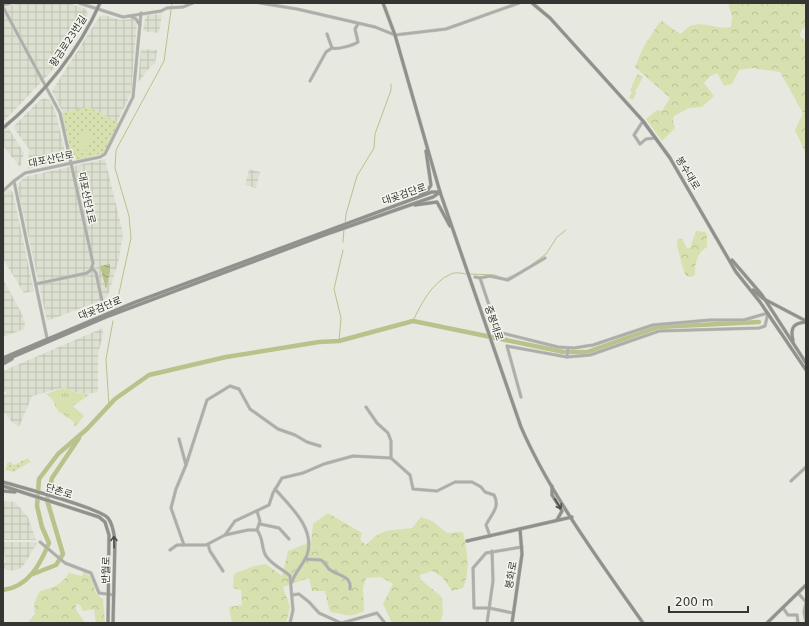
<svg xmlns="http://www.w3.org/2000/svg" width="809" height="626" font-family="'DejaVu Sans','Noto Sans KR',sans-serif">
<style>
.industrial{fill:url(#industrial-grid)}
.grass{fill:url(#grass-tufts)}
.forest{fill:url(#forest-crowns)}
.park{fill:url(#park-dots)}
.pitch{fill:#d7e0af}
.water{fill:url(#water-waves)}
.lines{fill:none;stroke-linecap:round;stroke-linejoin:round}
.stream{stroke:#b8c28a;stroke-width:1}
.river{stroke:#b8c28a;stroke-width:4.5}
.street-casing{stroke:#c3c5be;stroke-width:3.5}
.secondary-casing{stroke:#c3c5be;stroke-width:4}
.street{stroke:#adaeaa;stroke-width:2.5}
.secondary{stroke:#90918c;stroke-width:3}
.oneway{stroke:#4c4d49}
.labels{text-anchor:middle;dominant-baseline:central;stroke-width:3;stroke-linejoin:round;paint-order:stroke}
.street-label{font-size:10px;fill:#353633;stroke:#f4f6ee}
</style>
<defs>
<pattern id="industrial-grid" width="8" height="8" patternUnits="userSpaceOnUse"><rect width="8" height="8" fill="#dce0d0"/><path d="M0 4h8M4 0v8" fill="none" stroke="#bdc1b3"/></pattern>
<pattern id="grass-tufts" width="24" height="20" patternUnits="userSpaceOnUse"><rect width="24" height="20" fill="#d7e0af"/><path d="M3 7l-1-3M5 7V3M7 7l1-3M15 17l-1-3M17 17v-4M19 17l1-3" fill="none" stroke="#b9c197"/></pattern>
<pattern id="forest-crowns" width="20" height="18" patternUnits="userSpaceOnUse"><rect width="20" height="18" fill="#d7e0af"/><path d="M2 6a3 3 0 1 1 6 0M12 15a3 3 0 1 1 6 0" fill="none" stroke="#b9c197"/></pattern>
<pattern id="park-dots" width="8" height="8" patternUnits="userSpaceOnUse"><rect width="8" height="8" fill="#d7e0af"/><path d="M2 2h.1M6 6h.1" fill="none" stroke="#b9c197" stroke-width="1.8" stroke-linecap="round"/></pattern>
<pattern id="water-waves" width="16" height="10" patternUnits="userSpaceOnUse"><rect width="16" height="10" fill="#b8c28a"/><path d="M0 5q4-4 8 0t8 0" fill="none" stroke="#969e71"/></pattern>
</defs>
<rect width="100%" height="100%" fill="#e7e9e1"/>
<g class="industrial">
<path d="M19 3H69L86 9 88 14 51 72 3 122V8Z"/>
<path d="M162 14 159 33 143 31 145 18 148 15Z"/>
<path d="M104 15 120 20 132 19 137 23 131 93 117 122 89 107 63 113 52 91 99 17Z"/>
<path d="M141 49 157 50 155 64 149 68 138 83Z"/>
<path d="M45 98 50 100 55 110 66 156 62 161 28 169 29 149 13 127 40 100Z"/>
<path d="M8 127 24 153 20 167 3 146V131Z"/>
<path d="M105 159 123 234 119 259 109 292 105 299 47 321 18 189 19 183 24 177Z"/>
<path d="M249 169 260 172 256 188 245 185Z"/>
<path d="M10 189 13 193 34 291 24 293 3 259V194Z"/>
<path d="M3 279 22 314 25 325 24 329 3 337Z"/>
<path d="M103 328V335L98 354V392L88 394 74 392 65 387 32 396 19 427 12 422 3 411V396L6 392 3 391V371Z"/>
<path d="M5 501 15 502 28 517 36 540H3V502Z"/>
<path d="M3 542H32L37 543 24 565 19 569 10 571 3 568 5 561Z"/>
</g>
<g class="grass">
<path d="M637 74 643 77 635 92 636 93 633 100 629 98 632 92 630 91Z"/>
<path d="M65 387 74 392 89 395 73 406 84 416 75 427 73 421 58 411 52 399 46 394Z"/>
</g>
<g class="forest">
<path d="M728 3H806V26L801 31 800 36 806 42V154L795 130 803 113 780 72 752 68 739 70 732 84 724 86 717 73 709 77 704 83 714 96 702 107 689 108 674 116 673 121 675 128 662 141 646 119 657 110 662 111 670 98 635 67 643 48 659 23 662 21 680 34C684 32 689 25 693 25 706 22 718 30 731 27L732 16Z"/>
<path d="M696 231 705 232 707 234V247C696 254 695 264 695 275L691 277 686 276C683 271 677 247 677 241L679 238 682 239 687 248H690Z"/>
<path d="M328 513 362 533 360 540 366 545C383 527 390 531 412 528L421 517 432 521 447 533 463 532C467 550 471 571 463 588L452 591 442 577 432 571 420 575 421 580 442 597 443 613 440 623H392L383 604 393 584 381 577 366 578 363 588 364 611C348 619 347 614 330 612L325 591H312L309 578 283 587 290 607 286 623H232L229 607 242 605 241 590 233 588 234 574 254 566 266 564 282 576 288 551 311 542 313 524Z"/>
<path d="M84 571 91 577 96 593 103 600 105 623H96L94 609 83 611 80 605 77 604 76 605V610L85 623H27L35 614 34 603 40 591C53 588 61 585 69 573L82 576Z"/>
</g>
<g class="park">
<path d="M89 107 119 123 104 153 77 160 71 153 62 113Z"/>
<path d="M28 458 30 462 13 472 6 470 7 463 11 462 14 465Z"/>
</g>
<path class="pitch" d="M82 132 92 135 86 151 77 147Z"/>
<path class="water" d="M110 264V272L106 289 100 266Z"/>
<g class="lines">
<g class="stream">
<path d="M345 224 346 214 357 176 374 148 375 134 391 90V84"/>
<path d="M343 242 344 229"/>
<path d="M531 265 546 254 557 237 566 230"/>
<path d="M470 274 495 275 502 278"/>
<path d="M507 278 520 272"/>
<path d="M116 307 131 238 129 216 115 168 116 150 164 61 172 3"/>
<path d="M413 321C421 304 432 282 451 274 455 272 462 273 466 274"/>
<path d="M339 341 341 318 334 289 343 250"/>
<path d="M109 406 106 359 113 321"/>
</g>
<g class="river">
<path d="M33 574 56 565 63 554 47 500 52 478 79 438"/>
<path d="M3 590C28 587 40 565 49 543L42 527 37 506 39 479 58 454 87 429 115 399 149 375 226 357 319 342 339 341 413 321 564 352H587L658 327 759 322"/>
</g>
<defs>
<g id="street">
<path d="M79 3 123 17 161 11 167 8 183 7 193 3"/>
<path d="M260 3 297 9 375 27 395 35 446 29 519 3"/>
<path d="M3 5 11 3"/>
<path d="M3 7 60 113 93 263 91 270 87 273 36 284"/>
<path d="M130 16 136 19 140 25"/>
<path d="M327 34 332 48C337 50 354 45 358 42L355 29 358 24"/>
<path d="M310 81 326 52 332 48"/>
<path d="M643 121 634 135 640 144 646 139 655 138"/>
<path d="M3 191 14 181"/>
<path d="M92 268 96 273 102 301 108 309"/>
<path d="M475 277 480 278 498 332 558 347 574 348 593 345 653 325 710 320H744L768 313 765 326 759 328 659 331 590 355 567 357 568 348"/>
<path d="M480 278 490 276 508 280 545 258"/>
<path d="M47 338 14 181 25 173 100 157 105 154 133 97 141 13"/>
<path d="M521 397 507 346 567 357"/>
<path d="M366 407 377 423 388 433 391 441V458L410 475 413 489 437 491 455 482H472L481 487 485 492 494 495C501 507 490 516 486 525L490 536"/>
<path d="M179 439 186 465 176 489 171 508 184 545"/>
<path d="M186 465 207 400 230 386 239 389 250 409 278 429 295 435 307 442 320 446"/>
<path d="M791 481 806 467"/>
<path d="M275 489C290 506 316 529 307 555 303 565 295 572 292 582"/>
<path d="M260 524 279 528 289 539"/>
<path d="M257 530 260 521 257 511"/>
<path d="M225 535 235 521 269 505 273 493 282 478 303 473 324 464 353 456 391 458"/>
<path d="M40 542 65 563 91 573 99 593 114 595"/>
<path d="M208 544 210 551 223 571"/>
<path d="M170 550 177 545H206L225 535 248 530H257C264 539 261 548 266 556 273 566 283 569 290 576L293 610 290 623"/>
<path d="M305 559C310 560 316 559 321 560 325 562 326 566 329 569 337 576 352 575 350 589"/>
<path d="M798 593 806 602"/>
<path d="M292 595 299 594 309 602 319 613 341 623"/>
<path d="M806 602 804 612 806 622"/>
<path d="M783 608 788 615H797L798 623"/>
<path d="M513 613 489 608H474L473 568 486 553 522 547"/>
<path d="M342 623 377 613 385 623"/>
<path d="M487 623 493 581 492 551"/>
</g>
<g id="secondary">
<path d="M383 3 395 35 440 192 521 427C550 494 601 563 643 623"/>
<path d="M532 3 550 18 643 121 670 158 736 272 760 302 806 370"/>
<path d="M3 128C43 95 79 51 100 3"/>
<path d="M420 195 428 190 431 185 426 151"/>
<path d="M415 205 437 202 450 226"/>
<path d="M732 260 762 295 806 363"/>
<path d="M753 290 764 299 806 321"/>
<path d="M793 341C790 328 793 323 806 322"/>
<path d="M3 358 133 303 432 192H440"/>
<path d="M3 361 106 317 327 234 433 197 440 192"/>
<path d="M3 364 12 359"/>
<path d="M3 482C20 487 100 508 108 518 113 524 114 534 115 541L113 623"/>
<path d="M3 486 99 517 105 522 109 535 108 623"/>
<path d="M552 486V495L562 511 557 520"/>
<path d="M3 491 15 492"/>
<path d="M467 541 572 517"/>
<path d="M512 623 522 554 520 529"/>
<path d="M767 623 806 585"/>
</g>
</defs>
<use href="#street" class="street-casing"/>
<use href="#secondary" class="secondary-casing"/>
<use href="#street" class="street"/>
<use href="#secondary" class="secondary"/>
</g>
<defs><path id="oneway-shaft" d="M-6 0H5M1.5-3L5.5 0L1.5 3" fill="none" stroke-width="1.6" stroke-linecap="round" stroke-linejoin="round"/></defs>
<g class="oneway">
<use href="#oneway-shaft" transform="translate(558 504) rotate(58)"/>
<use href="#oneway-shaft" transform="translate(114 542) rotate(-91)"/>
</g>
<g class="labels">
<g class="street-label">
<text transform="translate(68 41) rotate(-57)">황금로23번길</text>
<text transform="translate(51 159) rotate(-12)">대포산단로</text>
<text transform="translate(688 173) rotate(59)">봉수대로</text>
<text transform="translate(404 194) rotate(-19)">대곶검단로</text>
<text transform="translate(87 198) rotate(78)">대포산단1로</text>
<text transform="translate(100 308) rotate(-22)">대곶검단로</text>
<text transform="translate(494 323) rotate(71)">중봉대로</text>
<text transform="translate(59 491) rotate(17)">단촌로</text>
<text transform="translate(106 570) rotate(-89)">반월로</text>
<text transform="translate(511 575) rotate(-80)">봉화로</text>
</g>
</g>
<rect width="809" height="626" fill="none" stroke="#353633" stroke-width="8"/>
<path d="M669 606v6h79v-6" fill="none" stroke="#353633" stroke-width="2"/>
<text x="675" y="606" font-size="12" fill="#353633" stroke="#f4f6ee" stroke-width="3" paint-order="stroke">200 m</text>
</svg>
